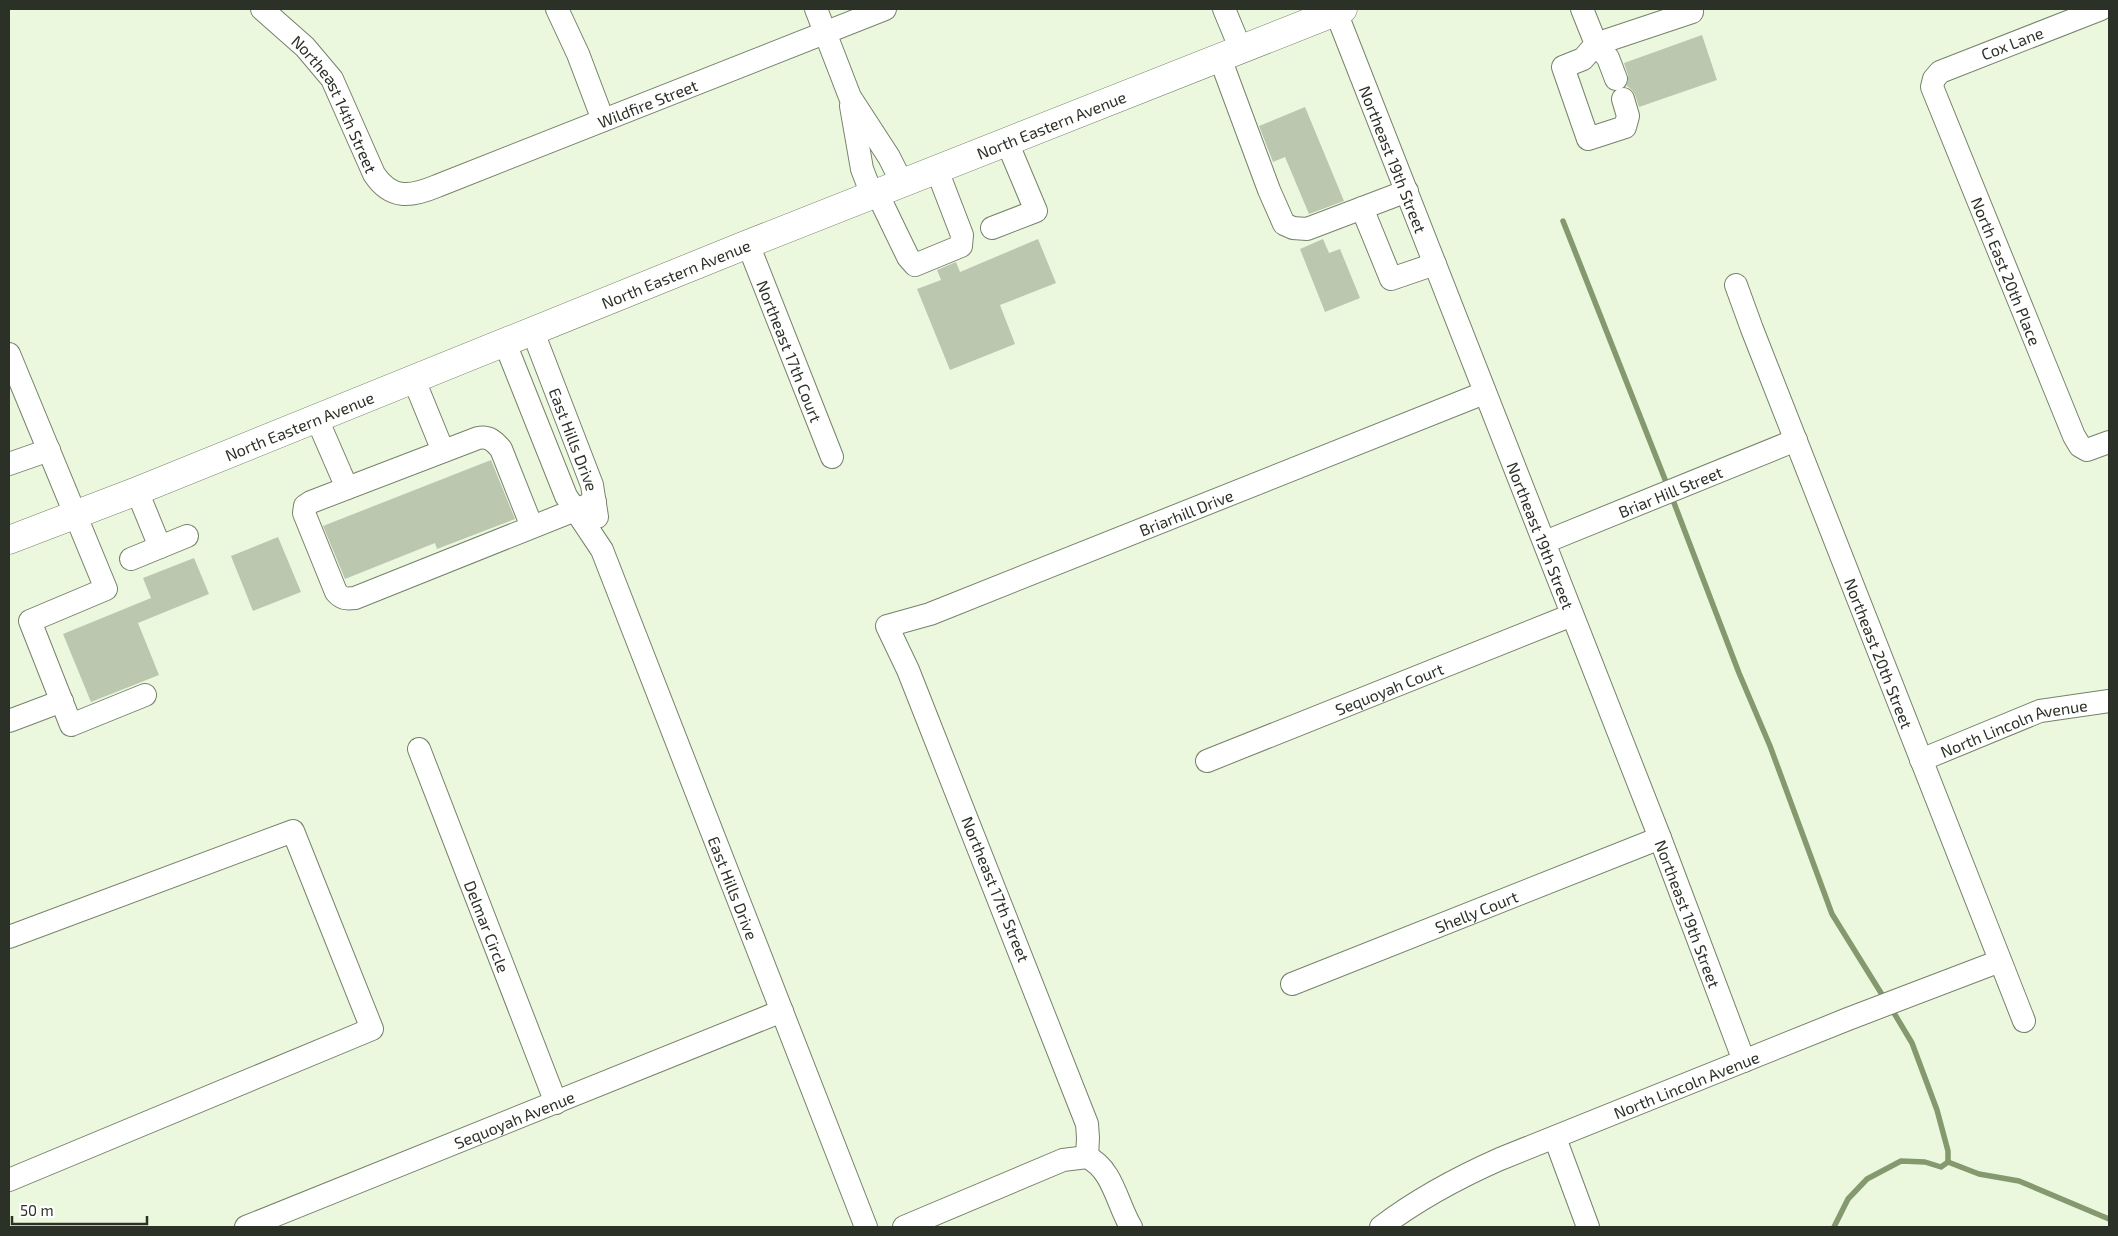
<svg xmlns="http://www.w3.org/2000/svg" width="2118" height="1236" font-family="'Exo 2',sans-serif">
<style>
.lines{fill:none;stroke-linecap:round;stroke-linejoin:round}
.stream{stroke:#85996f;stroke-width:5.5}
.building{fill:#bbc8af}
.minor-casing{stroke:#76826a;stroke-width:24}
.major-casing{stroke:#76826a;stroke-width:29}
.minor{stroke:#fff;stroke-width:22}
.major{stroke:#fff;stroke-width:28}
.labels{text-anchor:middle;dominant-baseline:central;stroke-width:4.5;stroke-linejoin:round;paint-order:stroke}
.street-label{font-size:16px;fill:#2c3127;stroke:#fff}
</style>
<rect width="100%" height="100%" fill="#ebf8de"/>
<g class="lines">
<g class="stream">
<path d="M1563 221 1668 487"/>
<path d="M1671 495 1739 673 1770 746 1832 914 1886 1001"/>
<path d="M1891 1008 1912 1043 1937 1110 1948 1151V1162"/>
<path d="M1948 1162 1979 1174 2019 1181 2109 1219"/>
<path d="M1834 1227 1848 1199 1867 1179 1901 1161 1925 1162 1941 1167 1948 1162"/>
</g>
</g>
<g class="building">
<path d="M1702 35 1717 80 1639 107 1635 95 1632 90 1627 86 1628 75 1624 63Z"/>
<path d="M1305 107 1344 201 1309 214 1285 157 1273 162 1259 126Z"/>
<path d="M1038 239 1056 283 1000 305 1015 344 950 370 917 289 941 280 937 270 956 262 960 272Z"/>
<path d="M1323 239 1329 253 1340 249 1360 298 1325 312 1300 249Z"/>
<path d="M491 460 515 519 437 549 435 543 345 579 323 526Z"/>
<path d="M278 537 301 592 253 611 231 556Z"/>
<path d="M194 558 209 594 138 623 159 675 91 702 63 634 151 598 143 578Z"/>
</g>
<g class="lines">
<defs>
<g id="minor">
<path id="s1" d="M262 9 305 47 332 79 374 174C391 200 411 197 437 186L885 9"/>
<path d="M557 9 578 54 603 120"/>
<path d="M816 9 850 97 889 157 902 183"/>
<path d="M1224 9 1241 50"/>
<path d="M1582 9 1596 44 1583 59 1563 67 1588 139 1625 127 1628 116 1623 99"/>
<path id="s2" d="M2101 9 1940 72 1934 79 1932 87 2074 436 2080 446 2087 450 2109 442"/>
<path id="s3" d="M1336 12 1660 838 1744 1061"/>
<path d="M1220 58 1269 190 1284 224 1293 228 1307 229 1407 191"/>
<path d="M1616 79 1608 58 1596 44 1692 12"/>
<path d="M851 106 862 169 872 195"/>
<path d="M877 193 908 257 915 265 961 246 962 235 937 170"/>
<path d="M1362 208 1391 279 1435 264"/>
<path d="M992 228 1036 211 1007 142"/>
<path id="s4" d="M748 244 832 457"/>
<path id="s5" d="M1736 285 1752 329 2024 1021"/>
<path id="s6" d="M533 332 592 485 597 517"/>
<path id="s7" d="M505 343 566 496 602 550 866 1227"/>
<path d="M9 354 106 589 30 621 71 725 145 695"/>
<path d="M414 380 443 451"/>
<path d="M317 419 347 488"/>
<path d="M9 464 49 450"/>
<path d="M137 491 160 547"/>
<path d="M532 527 501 449C494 441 489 436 478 438L311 502 305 506 304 513 336 592C342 599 346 599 355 598L595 502"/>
<path id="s8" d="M1545 542 1796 440"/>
<path d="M131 559 187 536"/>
<path d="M9 721 62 701"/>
<path id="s9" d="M419 749 556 1103"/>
<path id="s10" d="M1921 760 2040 711 2109 701"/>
<path id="s11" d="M1207 761 1572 615"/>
<path d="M9 937 293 831 372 1029 9 1180"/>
<path id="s12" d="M1292 984 1660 838"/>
<path d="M1555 1138 1588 1227"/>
<path id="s13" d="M1087 1157 1088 1138 1087 1124 908 670 887 626 930 614 1484 393"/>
<path id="s14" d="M246 1227 782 1011"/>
<path d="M904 1227 1063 1160 1087 1157C1113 1169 1117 1204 1131 1227"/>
<path id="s15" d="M1381 1227C1418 1199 1457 1178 1500 1159L1848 1019 2000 961"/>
</g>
<g id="major">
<path id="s16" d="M9 540 137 491 748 244 1343 9"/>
</g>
</defs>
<use href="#minor" class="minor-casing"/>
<use href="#major" class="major-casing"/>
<use href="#minor" class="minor"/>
<use href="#major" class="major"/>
</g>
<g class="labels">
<g class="street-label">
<text transform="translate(2012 43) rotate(-21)">Cox Lane</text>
<text stroke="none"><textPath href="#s1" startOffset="501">Wildfire Street</textPath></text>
<text stroke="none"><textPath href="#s1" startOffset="122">Northeast 14th Street</textPath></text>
<text stroke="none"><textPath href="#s16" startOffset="1122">North Eastern Avenue</textPath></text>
<text stroke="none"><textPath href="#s3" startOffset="158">Northeast 19th Street</textPath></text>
<text stroke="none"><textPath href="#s2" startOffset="389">North East 20th Place</textPath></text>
<text stroke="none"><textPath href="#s16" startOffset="718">North Eastern Avenue</textPath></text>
<text stroke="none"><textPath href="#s4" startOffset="115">Northeast 17th Court</textPath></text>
<text stroke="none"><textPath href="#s16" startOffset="312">North Eastern Avenue</textPath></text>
<text stroke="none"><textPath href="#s6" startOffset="115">East Hills Drive</textPath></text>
<text stroke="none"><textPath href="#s8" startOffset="135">Briar Hill Street</textPath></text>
<text stroke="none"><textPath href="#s13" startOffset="890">Briarhill Drive</textPath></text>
<text stroke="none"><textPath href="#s3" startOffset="562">Northeast 19th Street</textPath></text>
<text stroke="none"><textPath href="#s5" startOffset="395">Northeast 20th Street</textPath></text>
<text stroke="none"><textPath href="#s11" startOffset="196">Sequoyah Court</textPath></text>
<text stroke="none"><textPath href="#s10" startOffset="99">North Lincoln Avenue</textPath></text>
<text stroke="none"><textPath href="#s7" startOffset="592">East Hills Drive</textPath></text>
<text transform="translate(996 889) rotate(68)">Northeast 17th Street</text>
<text stroke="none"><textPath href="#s12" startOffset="198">Shelly Court</textPath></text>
<text stroke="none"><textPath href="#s3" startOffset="968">Northeast 19th Street</textPath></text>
<text stroke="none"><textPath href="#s9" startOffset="190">Delmar Circle</textPath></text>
<text stroke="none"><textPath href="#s15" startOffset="338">North Lincoln Avenue</textPath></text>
<text stroke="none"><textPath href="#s14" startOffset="289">Sequoyah Avenue</textPath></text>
</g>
</g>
<rect width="2118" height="1236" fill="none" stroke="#2c3127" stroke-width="20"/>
<path d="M12 1216v8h135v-8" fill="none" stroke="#2c3127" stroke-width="2.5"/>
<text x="20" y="1216" font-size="15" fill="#2c3127" stroke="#ffffff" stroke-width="4" paint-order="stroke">50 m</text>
</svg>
